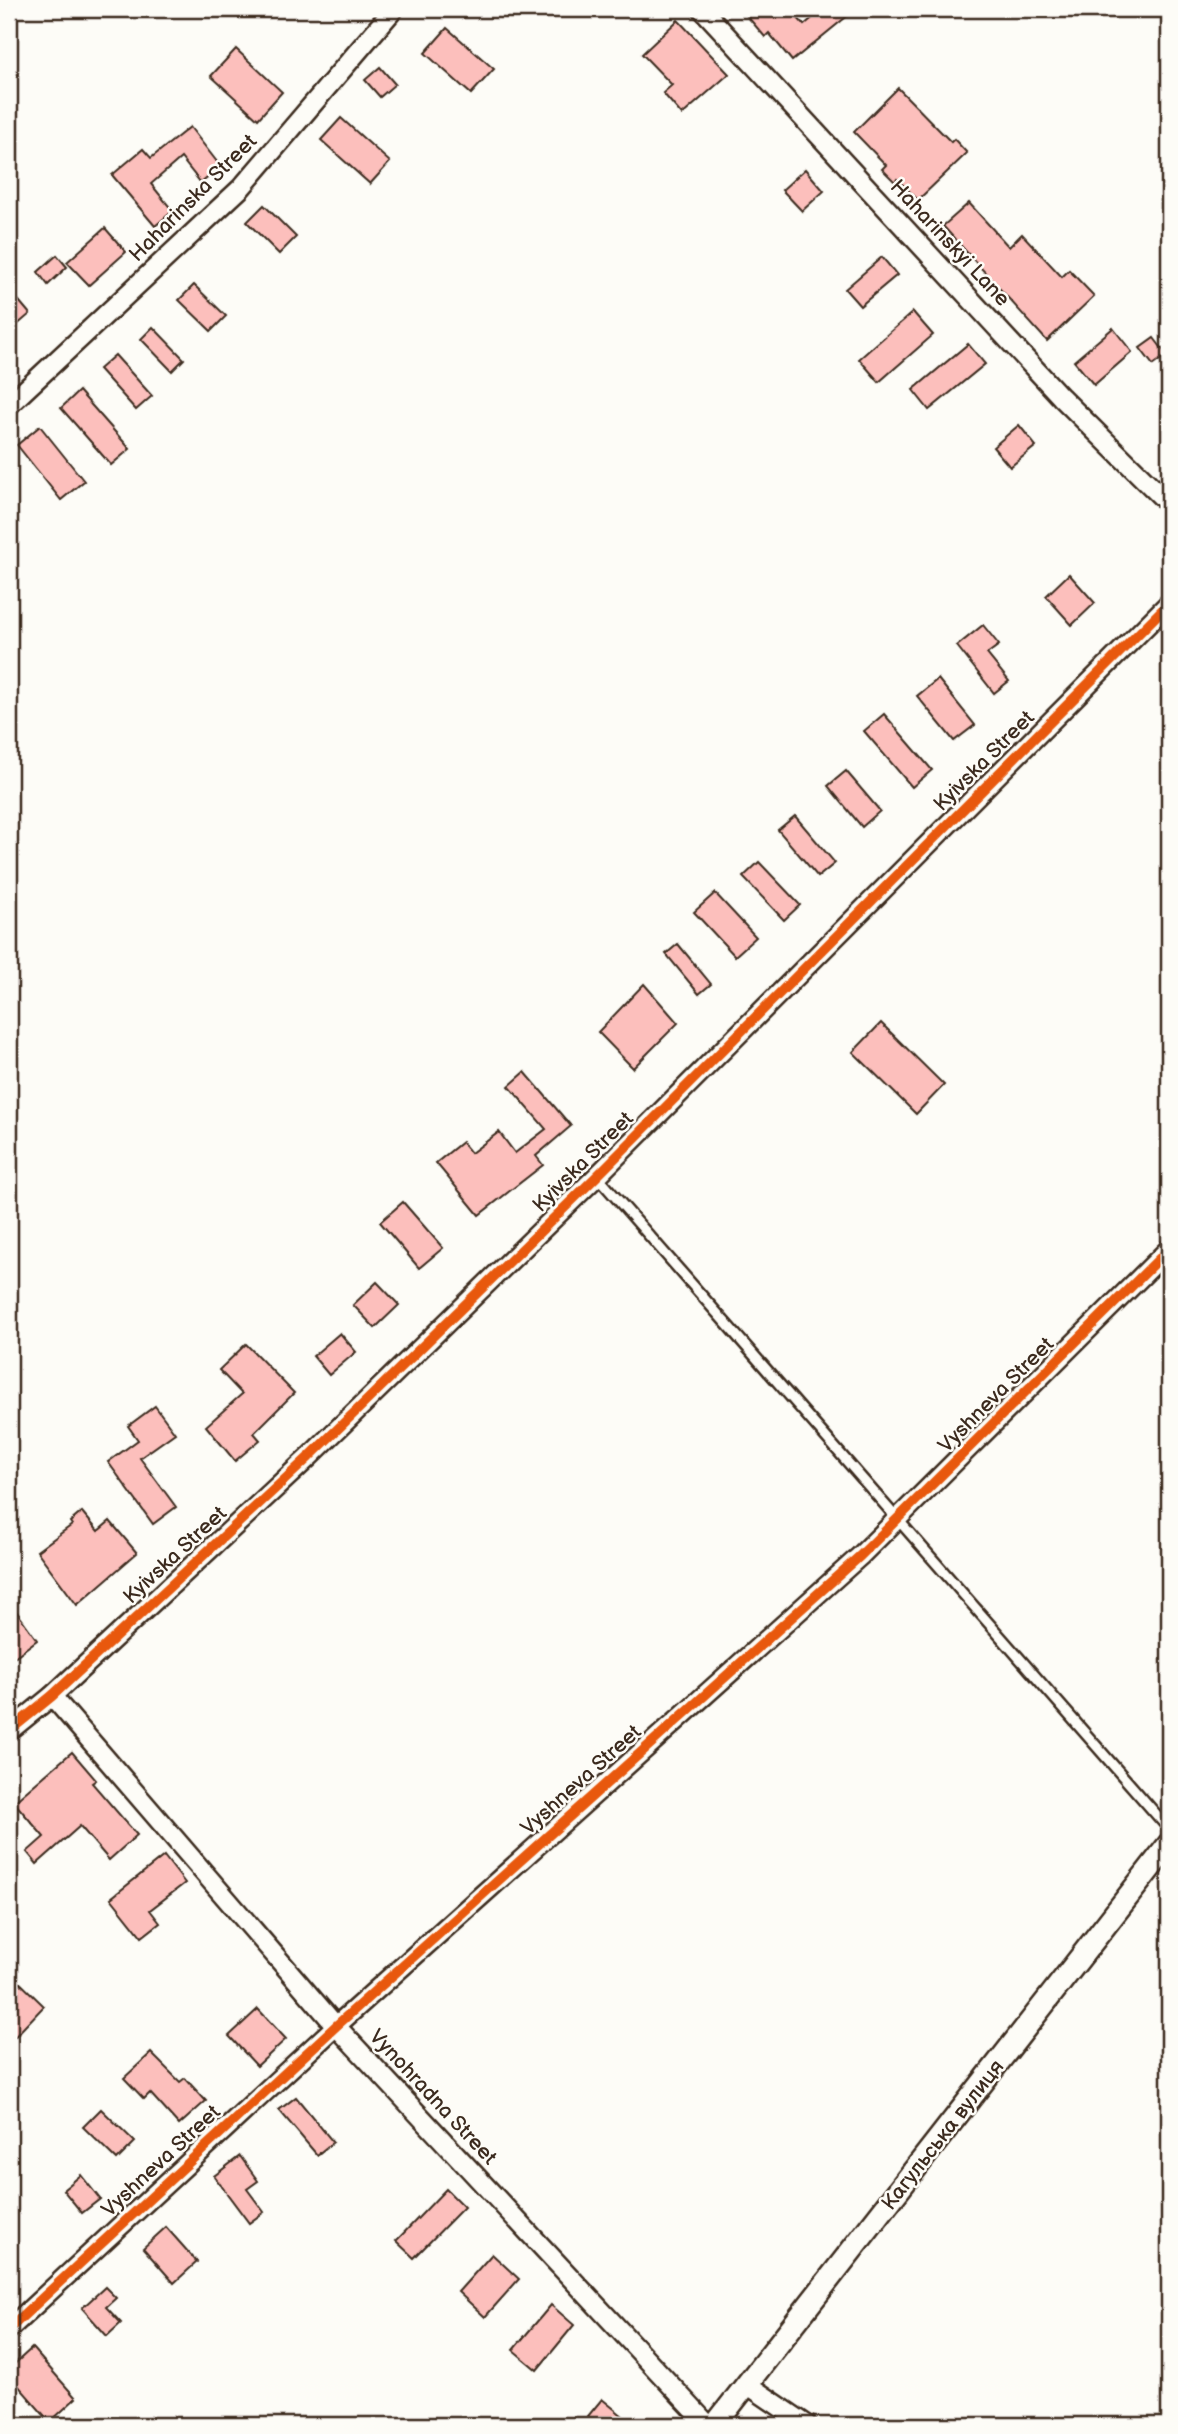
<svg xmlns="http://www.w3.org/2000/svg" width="1178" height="2434" font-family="'Balsamiq Sans',sans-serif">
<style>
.building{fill:#fcbfbc;stroke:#3b2a1e;stroke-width:2}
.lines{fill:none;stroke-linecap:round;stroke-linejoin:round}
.service-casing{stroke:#3b2a1e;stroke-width:14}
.minor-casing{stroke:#3b2a1e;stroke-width:23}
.tertiary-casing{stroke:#3b2a1e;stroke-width:26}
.service{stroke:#fdfcf7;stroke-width:9}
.minor{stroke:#fdfcf7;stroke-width:18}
.tertiary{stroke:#fdfcf7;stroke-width:21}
.cycleway-casing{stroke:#fdfcf7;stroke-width:15}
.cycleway{stroke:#e8590c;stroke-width:10}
.labels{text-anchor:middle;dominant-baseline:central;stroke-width:5;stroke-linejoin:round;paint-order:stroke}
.street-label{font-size:21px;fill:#3b2a1e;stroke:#fdfcf7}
</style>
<rect width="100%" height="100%" fill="#fdfcf7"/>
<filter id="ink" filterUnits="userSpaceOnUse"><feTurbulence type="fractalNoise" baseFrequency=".0143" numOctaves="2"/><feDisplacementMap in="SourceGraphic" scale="14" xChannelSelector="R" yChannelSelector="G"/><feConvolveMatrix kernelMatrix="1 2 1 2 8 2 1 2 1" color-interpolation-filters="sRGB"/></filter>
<g filter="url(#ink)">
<g class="building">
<path d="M755 9H790L804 25 823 9H856L792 61 769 33 765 37 747 16Z"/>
<path d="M678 20 729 74 682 115 663 93 672 85 642 54Z"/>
<path d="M447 28 494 69 471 94 425 53Z"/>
<path d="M236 49 282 92 258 119 211 76Z"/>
<path d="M380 67 395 84 380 97 365 80Z"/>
<path d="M898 88 951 142 954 139 967 153 918 200 897 179 895 182 882 169 886 165 854 132Z"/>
<path d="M341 118 390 162 370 184 321 140Z"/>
<path d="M190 127 221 167 201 183 181 158 151 184 173 211 155 226 112 175 143 149 151 158Z"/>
<path d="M805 169 824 191 802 211 782 190Z"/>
<path d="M969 203 1009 247 1022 234 1062 277 1069 270 1094 296 1047 341 943 226Z"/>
<path d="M264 205 296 237 279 254 247 222Z"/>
<path d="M105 228 126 252 89 285 67 262Z"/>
<path d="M57 255 67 267 48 285 38 272Z"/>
<path d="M882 257 897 275 860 306 845 289Z"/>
<path d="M194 285 226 316 211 331 179 300Z"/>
<path d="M9 289 30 314 9 332Z"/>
<path d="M913 312 933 335 879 382 859 359Z"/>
<path d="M153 327 184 359 172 371 141 339Z"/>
<path d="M1113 328 1132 352 1094 385 1074 361Z"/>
<path d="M1154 338 1167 355 1153 365 1140 348Z"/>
<path d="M968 344 985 364 929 410 913 390Z"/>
<path d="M115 355 152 396 136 410 99 369Z"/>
<path d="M79 391 130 449 111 465 61 408Z"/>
<path d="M1019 425 1036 446 1010 467 993 447Z"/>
<path d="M40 426 84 481 61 500 17 445Z"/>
<path d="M1069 574 1095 603 1072 625 1046 596Z"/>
<path d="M983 625 999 645 987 654 1009 681 994 693 957 646Z"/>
<path d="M938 679 975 725 954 741 917 696Z"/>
<path d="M884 714 932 770 912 787 864 731Z"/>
<path d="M846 771 880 811 862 827 828 786Z"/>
<path d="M795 816 835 863 818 877 778 830Z"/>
<path d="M759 862 800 905 784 920 743 877Z"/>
<path d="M715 893 756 937 735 956 694 912Z"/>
<path d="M678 944 711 984 699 994 666 954Z"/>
<path d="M644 984 678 1023 633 1068 598 1032Z"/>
<path d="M881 1023 944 1085 916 1114 853 1052Z"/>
<path d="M525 1072 571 1126 536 1156 543 1165 479 1215 436 1163 462 1142 471 1153 499 1132 515 1153 546 1129 509 1086Z"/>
<path d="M403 1202 443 1248 419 1268 380 1222Z"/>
<path d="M377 1282 399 1305 375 1328 353 1305Z"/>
<path d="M340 1333 356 1352 329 1375 313 1356Z"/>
<path d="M246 1344 294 1393 254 1433 260 1440 235 1461 206 1426 242 1394 219 1370Z"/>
<path d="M155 1406 175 1433 140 1458 176 1507 153 1524 108 1462 138 1440 128 1426Z"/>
<path d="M82 1512 98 1531 110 1521 137 1553 77 1605 37 1551 72 1525 70 1522Z"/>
<path d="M9 1601 37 1640 9 1661Z"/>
<path d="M72 1752 96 1780 92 1783 137 1835 109 1860 80 1826 37 1864 27 1852 44 1837 14 1802Z"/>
<path d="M164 1856 185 1883 150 1910 160 1923 142 1937 111 1898Z"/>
<path d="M9 1972 44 2006 9 2043Z"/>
<path d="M258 2009 286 2039 257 2066 229 2036Z"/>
<path d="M151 2053 180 2082 185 2078 206 2101 179 2125 150 2093 144 2099 124 2078Z"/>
<path d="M296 2097 333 2142 317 2155 279 2110Z"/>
<path d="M101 2109 135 2142 117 2160 83 2127Z"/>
<path d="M240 2156 258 2181 247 2189 264 2212 249 2223 214 2176Z"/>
<path d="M81 2175 100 2199 82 2213 63 2190Z"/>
<path d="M446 2189 464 2207 414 2258 396 2241Z"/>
<path d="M166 2227 197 2262 174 2283 143 2248Z"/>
<path d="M492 2254 519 2279 485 2317 458 2292Z"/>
<path d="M105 2287 116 2298 106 2307 121 2323 107 2336 82 2308Z"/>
<path d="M551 2305 574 2325 537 2370 513 2350Z"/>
<path d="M32 2348 76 2398 50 2422 9 2375V2369Z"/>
<path d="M602 2399 634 2425H599L588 2416Z"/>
</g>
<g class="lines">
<defs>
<path id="service" d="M597 1176 1169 1829"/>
<g id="minor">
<path d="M702 9 1061 397 1169 504"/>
<path d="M9 405 241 188 394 9"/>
<path d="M52 1696 336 2026 708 2425"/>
<path d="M9 1731 52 1696 309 1457 597 1176 1169 603"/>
<path d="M9 2329 336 2026 860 1556 1169 1249"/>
<path d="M748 2385 807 2425"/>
</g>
<path id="tertiary" d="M715 2425 1169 1844"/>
</defs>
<use href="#service" class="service-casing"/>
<use href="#minor" class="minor-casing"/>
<use href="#tertiary" class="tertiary-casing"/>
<use href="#service" class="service"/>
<use href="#minor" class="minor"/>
<use href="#tertiary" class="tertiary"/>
<defs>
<g id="cycleway">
<path d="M9 1731 52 1696 309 1457 597 1176 1169 603"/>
<path d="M9 2329 336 2026 860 1556 1169 1249"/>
</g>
</defs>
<use href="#cycleway" class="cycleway-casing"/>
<use href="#cycleway" class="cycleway"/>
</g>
</g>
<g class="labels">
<g class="street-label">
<text transform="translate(193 198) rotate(-45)">Haharinska Street</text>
<text transform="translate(950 243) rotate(47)">Haharinskyi Lane</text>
<text transform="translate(984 761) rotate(-45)">Kyivska Street</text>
<text transform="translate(583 1162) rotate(-45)">Kyivska Street</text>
<text transform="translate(996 1395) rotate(-45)">Vyshneva Street</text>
<text transform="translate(175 1555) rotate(-43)">Kyivska Street</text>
<text transform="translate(581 1780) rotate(-42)">Vyshneva Street</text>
<text transform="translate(433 2097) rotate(47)">Vynohradna Street</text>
<text transform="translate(943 2135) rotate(-52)">Кагульська вулиця</text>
<text transform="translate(161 2161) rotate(-43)">Vyshneva Street</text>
</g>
</g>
<rect width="1178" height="2434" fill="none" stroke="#fdfcf7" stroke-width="35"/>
<rect x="18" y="18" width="1143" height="2399" fill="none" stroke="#3b2a1e" stroke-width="2.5" filter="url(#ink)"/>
</svg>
